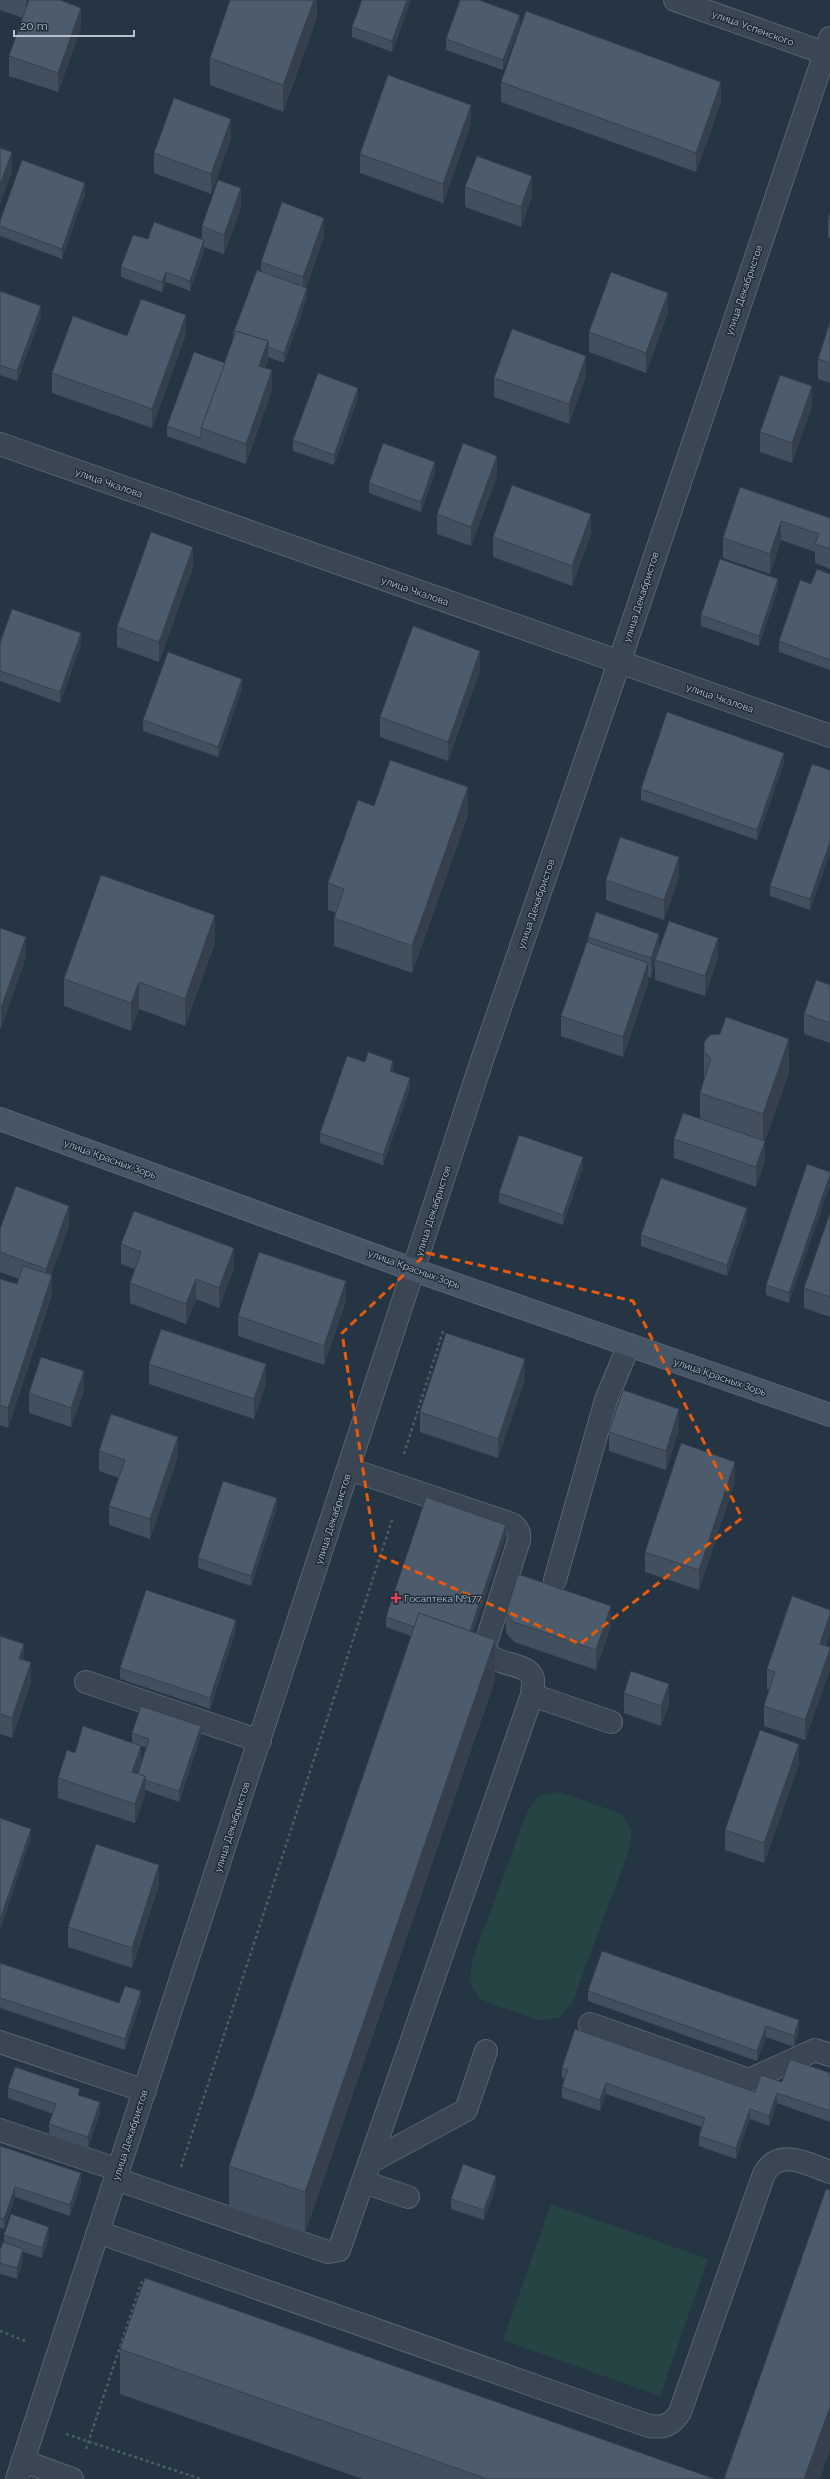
<svg xmlns="http://www.w3.org/2000/svg" width="830" height="2479" font-family="Raleway,sans-serif">
<style>
.green{fill:#274444}
.lines{fill:none;stroke-linecap:round;stroke-linejoin:round}
.service-casing{stroke:#586470;stroke-width:24}
.minor-casing{stroke:#586470;stroke-width:24}
.tertiary-casing{stroke:#586470;stroke-width:24}
.secondary-casing{stroke:#586470;stroke-width:24}
.path{stroke:#466061;stroke-width:2.5;stroke-dasharray:3 3;stroke-linecap:butt}
.service{stroke:#3a4653;stroke-width:22}
.minor{stroke:#3a4653;stroke-width:22}
.tertiary{stroke:#3a4653;stroke-width:22}
.secondary{stroke:#475666;stroke-width:22}
.wall{fill:#414f5e;fill-rule:evenodd}
.shaded-wall{fill:#35404c}
.building{fill:#4c5c6d;stroke:#35404c}
.marked{fill:none;stroke:#e8590c;stroke-width:3;stroke-dasharray:8 5;stroke-linejoin:round}
.health-dot{fill:#e0444e;stroke:#1e2b38;stroke-width:1.5}
.labels{text-anchor:middle;dominant-baseline:central;stroke-width:3;stroke-linejoin:round;paint-order:stroke}
.street-label{font-size:10px;fill:#b7c1cd;stroke:#1e2b38}
.poi-label{font-size:10px;fill:#b7c1cd;stroke:#1e2b38;text-anchor:start}
</style>
<rect width="100%" height="100%" fill="#253543"/>
<g class="green">
<path d="M559 1792 622 1814 632 1831 628 1853 572 2003 560 2017 539 2021 480 1999 469 1982 473 1958 528 1810 539 1796Z"/>
<path d="M551 2204 708 2259 660 2396 503 2340Z"/>
</g>
<g class="lines">
<defs>
<g id="service">
<path d="M555 1580 606 1400 629 1345"/>
<path d="M86 1682 260 1741"/>
<path d="M532 1695 611 1722"/>
<path d="M590 2024 749 2080 815 2050 830 2055"/>
<path d="M0 2130 119 2170"/>
<path d="M372 2161 466 2110 486 2051"/>
<path d="M116 2179 328 2252 339 2250 532 1695C532 1690 534 1684 533 1679 529 1661 492 1667 484 1649L519 1540C520 1532 518 1529 512 1524L349 1469"/>
<path d="M364 2182 408 2197"/>
<path d="M98 2232 649 2426C664 2428 672 2425 680 2412L764 2174C779 2147 807 2164 830 2172"/>
</g>
<g id="minor">
<path d="M675 0 830 55"/>
<path d="M0 444 830 736"/>
<path d="M0 2042 145 2091"/>
</g>
<g id="tertiary">
<path d="M23 2461 72 2479"/>
<path d="M17 2479 482 1060 619 663 830 38"/>
</g>
<path id="secondary" d="M0 1119 414 1270 830 1415"/>
</defs>
<use href="#service" class="service-casing"/>
<use href="#minor" class="minor-casing"/>
<use href="#tertiary" class="tertiary-casing"/>
<use href="#secondary" class="secondary-casing"/>
<g class="path">
<path d="M404 1454 443 1331"/>
<path d="M181 2167 393 1517"/>
<path d="M0 2331 28 2342"/>
<path d="M66 2434 201 2479"/>
<path d="M86 2449 142 2281"/>
</g>
<use href="#service" class="service"/>
<use href="#minor" class="minor"/>
<use href="#tertiary" class="tertiary"/>
<use href="#secondary" class="secondary"/>
</g>
<g class="wall">
<path d="M0 0H60L81 28 58 92 9 76V56L23 18 0 10Z"/>
<path d="M317 0V17L283 112 210 85V58Z"/>
<path d="M362 0H411L392 52 352 37V27Z"/>
<path d="M520 25 503 70 446 50V39Z"/>
<path d="M501 82 721 102 696 172 501 102Z"/>
<path d="M471 124 443 203 360 173V154Z"/>
<path d="M231 138 211 194 154 173V153Z"/>
<path d="M465 187 532 196 521 227 465 207Z"/>
<path d="M85 194 62 259 0 236V226Z"/>
<path d="M241 208 224 254 204 247V251L190 291 166 282 162 292 121 277V267L148 239H202V226Z"/>
<path d="M830 212V238H828V218Z"/>
<path d="M324 237 306 287 307 298 284 363 268 357V361L265 368 272 390 246 464 167 436V426L225 363 233 339V334L261 271V262Z"/>
<path d="M0 291 41 316 17 381 0 375Z"/>
<path d="M668 312 646 373 589 352V332Z"/>
<path d="M830 322V383L818 379V359Z"/>
<path d="M186 334 152 428 52 393V373L127 336Z"/>
<path d="M586 376 569 424 494 397V378Z"/>
<path d="M358 398 334 465 293 451V440Z"/>
<path d="M812 406 792 463 760 452V432Z"/>
<path d="M435 472 421 512 369 493V483Z"/>
<path d="M497 476 471 546 437 534V514Z"/>
<path d="M740 487 830 518V569L815 563V552L781 540 770 574 723 558V538Z"/>
<path d="M591 534 572 586 493 557V537Z"/>
<path d="M193 567 159 662 117 647V627Z"/>
<path d="M830 574V670L779 652V641L811 584Z"/>
<path d="M778 589 759 646 701 626V615Z"/>
<path d="M0 643 81 644 60 703 0 681Z"/>
<path d="M480 670 448 761 380 737V717Z"/>
<path d="M242 689 218 757 143 731V720Z"/>
<path d="M784 763 757 840 641 800V789Z"/>
<path d="M830 770V852L810 910 770 896V886Z"/>
<path d="M468 815 412 973 334 946V918L336 913 328 910V883Z"/>
<path d="M679 877 664 920 606 900V880Z"/>
<path d="M0 928 26 957 1 1028H0Z"/>
<path d="M588 937 659 950 718 957 705 996 655 980V964L651 978 648 977V983L623 1057 561 1036V1016L588 942Z"/>
<path d="M215 943 185 1026 139 1009 131 1031 64 1006V979Z"/>
<path d="M830 985V1043L804 1034V1014Z"/>
<path d="M704 1042 789 1072 765 1141V1161L756 1187 674 1158V1139L700 1118V1093L704 1080Z"/>
<path d="M393 1072 410 1088 383 1165 320 1143V1133Z"/>
<path d="M807 1164 789 1303 766 1295V1285Z"/>
<path d="M583 1167 563 1225 499 1203V1193Z"/>
<path d="M830 1213V1317L804 1308V1288Z"/>
<path d="M747 1219 727 1276 641 1246V1235Z"/>
<path d="M69 1226 51 1275 52 1295 8 1428 0 1425V1279L17 1284 19 1279 0 1272V1229Z"/>
<path d="M121 1244 234 1268 219 1308 196 1299 186 1324 130 1303V1283L135 1269 121 1264Z"/>
<path d="M346 1301 324 1365 238 1336V1316Z"/>
<path d="M149 1364 266 1384 254 1419 149 1384Z"/>
<path d="M525 1379 498 1458 420 1432V1412Z"/>
<path d="M84 1391 71 1427 29 1413V1393Z"/>
<path d="M679 1429 666 1470 609 1451V1432Z"/>
<path d="M99 1451 178 1456 150 1539 109 1525V1506L119 1478 99 1471Z"/>
<path d="M735 1481 699 1590 645 1572V1552Z"/>
<path d="M277 1508 251 1586 198 1568V1558Z"/>
<path d="M506 1535 473 1632 495 1680 305 2233 229 2207V2166L411 1636 386 1627V1617Z"/>
<path d="M506 1613 611 1626 596 1670 514 1642 506 1633Z"/>
<path d="M236 1630 210 1709 120 1679V1668Z"/>
<path d="M830 1634 826 1646 830 1647V1669L805 1740 764 1726V1706L769 1690 767 1689V1669Z"/>
<path d="M0 1636 24 1660 31 1682 12 1738 0 1734Z"/>
<path d="M624 1693 669 1704 661 1726 624 1713Z"/>
<path d="M132 1733 201 1736 179 1802 145 1790V1795L135 1823 58 1798V1778L75 1753 132 1743ZM141 1746 146 1748 141 1765Z"/>
<path d="M799 1764 764 1863 725 1850V1830Z"/>
<path d="M159 1885 132 1968 68 1947V1927Z"/>
<path d="M0 1963 119 2003 141 2001 125 2050 0 2008Z"/>
<path d="M588 1991 799 2031 794 2047 766 2037 757 2061 588 2001Z"/>
<path d="M562 2068 755 2092 782 2082 830 2073V2122L777 2103 769 2126 750 2119 736 2159 699 2146V2136L702 2127 606 2094 600 2111 562 2098V2087L565 2079 562 2078Z"/>
<path d="M8 2088 80 2095 100 2112 88 2148 49 2135V2124L53 2114 8 2098Z"/>
<path d="M0 2146 81 2183 70 2216 15 2197 4 2229 0 2228Z"/>
<path d="M496 2186 484 2220 451 2209V2199Z"/>
<path d="M4 2235 49 2237 42 2258 23 2252V2260L17 2279 0 2274V2250L4 2243Z"/>
<path d="M120 2349 715 2479H362L120 2394Z"/>
</g>
<g class="shaded-wall">
<path d="M26 0H33L26 19Z"/>
<path d="M314 0H317V17L283 112V85Z"/>
<path d="M407 0H411L392 52V41Z"/>
<path d="M81 8V28L58 92V73Z"/>
<path d="M520 15V25L503 70V60Z"/>
<path d="M721 82V102L696 172V153Z"/>
<path d="M471 105V124L443 203V184Z"/>
<path d="M231 119V138L211 194V174Z"/>
<path d="M12 152V172L0 205V185Z"/>
<path d="M532 176V196L521 227V207Z"/>
<path d="M85 183V194L62 259V249Z"/>
<path d="M241 188V208L224 254V235Z"/>
<path d="M324 218V237L303 297V277Z"/>
<path d="M204 240V251L190 291V281Z"/>
<path d="M166 272V282L162 292V282Z"/>
<path d="M307 288V298L284 363V353Z"/>
<path d="M668 293V312L646 373V353Z"/>
<path d="M41 306V316L17 381V371Z"/>
<path d="M186 315V334L152 428V409Z"/>
<path d="M268 341V361L259 386V366Z"/>
<path d="M586 356V376L569 424V404Z"/>
<path d="M272 370V390L246 464V444Z"/>
<path d="M812 386V406L792 463V443Z"/>
<path d="M358 388V398L334 465V455Z"/>
<path d="M497 456V476L471 546V527Z"/>
<path d="M435 462V472L421 512V502Z"/>
<path d="M591 514V534L572 586V566Z"/>
<path d="M781 521V540L770 574V554Z"/>
<path d="M193 547V567L159 662V642Z"/>
<path d="M778 579V589L759 646V636Z"/>
<path d="M81 633V644L60 703V692Z"/>
<path d="M480 651V670L448 761V742Z"/>
<path d="M242 679V689L218 757V747Z"/>
<path d="M784 753V763L757 840V830Z"/>
<path d="M468 787V815L412 973V946Z"/>
<path d="M830 841V852L810 910V899Z"/>
<path d="M679 857V877L664 920V900Z"/>
<path d="M215 915V943L185 1026V999Z"/>
<path d="M659 934V954L655 960V964L651 978V958Z"/>
<path d="M26 937V957L1 1028V1008Z"/>
<path d="M718 938V957L705 996V976Z"/>
<path d="M648 963V983L623 1057V1037Z"/>
<path d="M139 982V1009L131 1031V1003Z"/>
<path d="M789 1039V1072L763 1148V1114Z"/>
<path d="M393 1061V1072L390 1071Z"/>
<path d="M410 1078V1088L383 1165V1155Z"/>
<path d="M765 1141V1161L756 1187V1167Z"/>
<path d="M583 1157V1167L563 1225V1215Z"/>
<path d="M830 1175V1186L789 1303V1293Z"/>
<path d="M69 1206V1226L46 1289V1269Z"/>
<path d="M747 1208V1219L727 1276V1265Z"/>
<path d="M234 1248V1268L219 1308V1288Z"/>
<path d="M52 1275V1295L8 1428V1408Z"/>
<path d="M196 1279V1299L186 1324V1304Z"/>
<path d="M346 1281V1301L324 1365V1346Z"/>
<path d="M525 1359V1379L498 1458V1439Z"/>
<path d="M266 1364V1384L254 1419V1399Z"/>
<path d="M84 1371V1391L71 1427V1408Z"/>
<path d="M679 1409V1429L666 1470V1451Z"/>
<path d="M178 1437V1456L150 1539V1519Z"/>
<path d="M735 1462V1481L699 1590V1570Z"/>
<path d="M277 1498V1508L251 1586V1576Z"/>
<path d="M506 1525V1535L461 1668V1657Z"/>
<path d="M611 1606V1626L596 1670V1650Z"/>
<path d="M830 1614V1634L820 1663V1644Z"/>
<path d="M236 1620V1630L210 1709V1698Z"/>
<path d="M495 1640V1680L305 2233V2192Z"/>
<path d="M24 1644V1664L19 1659Z"/>
<path d="M830 1649V1669L805 1740V1720Z"/>
<path d="M31 1662V1682L12 1738V1718Z"/>
<path d="M669 1684V1704L661 1726V1706Z"/>
<path d="M201 1726V1736L179 1802V1791Z"/>
<path d="M799 1744V1764L764 1863V1843Z"/>
<path d="M141 1746V1765L132 1791V1772Z"/>
<path d="M145 1776V1795L135 1823V1804Z"/>
<path d="M31 1829V1839L0 1931V1920Z"/>
<path d="M159 1865V1885L132 1968V1948Z"/>
<path d="M141 1991V2001L125 2050V2039Z"/>
<path d="M799 2020V2031L794 2047V2036Z"/>
<path d="M766 2026V2037L757 2061V2051Z"/>
<path d="M606 2083V2094L600 2111V2100Z"/>
<path d="M777 2093V2103L769 2126V2116Z"/>
<path d="M100 2102V2112L88 2148V2137Z"/>
<path d="M750 2109V2119L736 2159V2148Z"/>
<path d="M81 2173V2183L70 2216V2205Z"/>
<path d="M496 2176V2186L484 2220V2210Z"/>
<path d="M15 2187V2197L4 2229V2219Z"/>
<path d="M49 2227V2237L42 2258V2248Z"/>
<path d="M23 2249V2260L17 2279V2268Z"/>
<path d="M830 2407V2451L820 2479H804Z"/>
</g>
<g class="building">
<path d="M29 0H60L81 8 58 73 9 56Z"/>
<path d="M230 0H314L283 85 210 58Z"/>
<path d="M362 0H407L392 41 352 27Z"/>
<path d="M460 0H479L520 15 503 60 446 39Z"/>
<path d="M526 11 721 82 696 153 501 82Z"/>
<path d="M388 75 471 105 443 184 360 154Z"/>
<path d="M174 98 231 119 211 174 154 153Z"/>
<path d="M0 148 12 152 0 185Z"/>
<path d="M477 156 532 176 521 207 465 187Z"/>
<path d="M22 160 85 183 62 249 0 226V221Z"/>
<path d="M218 180 241 188 224 235 202 226Z"/>
<path d="M282 202 324 218 303 277 261 262Z"/>
<path d="M830 212V219L828 218Z"/>
<path d="M154 222 204 240 190 281 166 272 162 282 121 267 133 235 148 239Z"/>
<path d="M257 270 307 288 284 353 268 347V341L236 331 235 335 233 334Z"/>
<path d="M611 272 668 293 646 353 589 332Z"/>
<path d="M0 291 41 306 17 371 0 365Z"/>
<path d="M141 299 186 315 152 409 52 373 73 316 127 336Z"/>
<path d="M830 322V363L818 359Z"/>
<path d="M512 329 586 356 569 404 494 378Z"/>
<path d="M236 331 268 341 259 366 272 370 246 444 201 428Z"/>
<path d="M194 352 225 363 201 428V438L167 426Z"/>
<path d="M318 373 358 388 334 455 293 440Z"/>
<path d="M780 375 812 386 792 443 760 432Z"/>
<path d="M383 443 435 462 421 502 369 483Z"/>
<path d="M463 443 497 456 471 527 437 514Z"/>
<path d="M512 485 591 514 572 566 493 537Z"/>
<path d="M740 487 830 518V549L815 544 819 534 781 521 770 554 723 538Z"/>
<path d="M151 532 193 547 159 642 117 627Z"/>
<path d="M720 559 778 579 759 636 701 615Z"/>
<path d="M817 569 830 574V660L779 641 800 580 811 584Z"/>
<path d="M12 609 81 633 60 692 0 671V643Z"/>
<path d="M413 626 480 651 448 742 380 717Z"/>
<path d="M168 652 242 679 218 747 143 720Z"/>
<path d="M667 712 784 753 757 830 641 789Z"/>
<path d="M390 760 468 787 412 946 334 918 344 889 328 883 358 800 374 806Z"/>
<path d="M812 764 830 770V842L810 899 770 886Z"/>
<path d="M620 837 679 857 664 900 606 880Z"/>
<path d="M101 875 215 915 185 999 139 982 131 1003 64 979Z"/>
<path d="M596 912 659 934 651 958 588 937Z"/>
<path d="M669 921 718 938 705 976 655 960Z"/>
<path d="M0 928 26 937 1 1008H0Z"/>
<path d="M587 942 648 963 623 1037 561 1016Z"/>
<path d="M816 980 830 985V1023L804 1014Z"/>
<path d="M726 1017 789 1039 763 1114 700 1093 711 1058 704 1052V1042L710 1035 720 1034Z"/>
<path d="M368 1052 393 1061 390 1071 410 1078 383 1155 320 1133 347 1056 365 1062Z"/>
<path d="M683 1113 765 1141 756 1167 674 1139Z"/>
<path d="M519 1135 583 1157 563 1215 499 1193Z"/>
<path d="M807 1164 830 1172V1175L789 1293 766 1285Z"/>
<path d="M661 1178 747 1208 727 1265 641 1235Z"/>
<path d="M16 1186 69 1206 46 1269 0 1252V1229Z"/>
<path d="M134 1211 234 1248 219 1288 196 1279 186 1304 130 1283 141 1252 121 1244Z"/>
<path d="M830 1213V1297L804 1288Z"/>
<path d="M259 1252 346 1281 324 1346 238 1316Z"/>
<path d="M23 1266 52 1275 8 1408 0 1405V1279L17 1284Z"/>
<path d="M161 1329 266 1364 254 1399 149 1364Z"/>
<path d="M446 1333 525 1359 498 1439 420 1412Z"/>
<path d="M41 1357 84 1371 71 1408 29 1393Z"/>
<path d="M623 1390 679 1409 666 1451 609 1432Z"/>
<path d="M111 1414 178 1437 150 1519 109 1506 125 1460 99 1451Z"/>
<path d="M681 1443 735 1462 699 1570 645 1552Z"/>
<path d="M223 1481 277 1498 251 1576 198 1558Z"/>
<path d="M426 1497 506 1525 470 1631 419 1613 415 1627 386 1617Z"/>
<path d="M518 1574 611 1606 596 1650 514 1622 506 1613Z"/>
<path d="M146 1590 236 1620 210 1698 120 1668Z"/>
<path d="M792 1596 830 1610V1614L820 1644 830 1647V1649L805 1720 764 1706 775 1672 767 1669Z"/>
<path d="M419 1613 495 1640 305 2192 229 2166Z"/>
<path d="M0 1636 24 1644 19 1659 31 1662 12 1718 0 1714Z"/>
<path d="M631 1671 669 1684 661 1706 624 1693Z"/>
<path d="M141 1706 201 1726 179 1791 145 1780V1776L138 1774 149 1739 132 1733Z"/>
<path d="M83 1726 141 1746 132 1772 145 1776 135 1804 58 1778 67 1750 75 1753Z"/>
<path d="M760 1730 799 1744 764 1843 725 1830Z"/>
<path d="M0 1818 31 1829 0 1920Z"/>
<path d="M96 1844 159 1865 132 1948 68 1927Z"/>
<path d="M602 1951 799 2020 794 2036 766 2026 757 2051 588 1991Z"/>
<path d="M0 1963 119 2003 125 1986 141 1991 125 2039 0 1998Z"/>
<path d="M575 2029 755 2092 761 2075 782 2082 790 2059 830 2073V2111L777 2093 769 2116 750 2109 736 2148 699 2136 705 2118 606 2083 600 2100 562 2087 568 2070 562 2068Z"/>
<path d="M15 2067 80 2089 78 2095 100 2102 88 2137 49 2124 56 2104 8 2088Z"/>
<path d="M0 2146 81 2173 70 2205 15 2187 4 2219 0 2218Z"/>
<path d="M463 2164 496 2176 484 2210 451 2199Z"/>
<path d="M826 2189 830 2190V2407L804 2479H724Z"/>
<path d="M11 2214 49 2227 42 2248 4 2235Z"/>
<path d="M3 2242 23 2249 17 2268 0 2263V2250Z"/>
<path d="M145 2278 715 2479H487L120 2349Z"/>
</g>
<path class="marked" d="M427 1253 633 1301 742 1518 580 1644 376 1554 342 1333Z"/>
<path class="health-dot" d="M394 1592h4v4h4v4h-4v4h-4v-4h-4v-4h4z"/>
<g class="labels">
<g class="street-label">
<text transform="translate(753 28) rotate(20)">улица Успенского</text>
<text transform="translate(744 290) rotate(-71)">улица Декабристов</text>
<text transform="translate(109 483) rotate(19)">улица Чкалова</text>
<text transform="translate(415 591) rotate(19)">улица Чкалова</text>
<text transform="translate(641 597) rotate(-72)">улица Декабристов</text>
<text transform="translate(720 698) rotate(19)">улица Чкалова</text>
<text transform="translate(536 904) rotate(-71)">улица Декабристов</text>
<text transform="translate(110 1159) rotate(20)">улица Красных Зорь</text>
<text transform="translate(433 1211) rotate(-72)">улица Декабристов</text>
<text transform="translate(414 1269) rotate(20)">улица Красных Зорь</text>
<text transform="translate(720 1377) rotate(19)">улица Красных Зорь</text>
<text transform="translate(333 1519) rotate(-72)">улица Декабристов</text>
<text transform="translate(232 1827) rotate(-72)">улица Декабристов</text>
<text transform="translate(130 2135) rotate(-72)">улица Декабристов</text>
</g>
<g class="poi-label">
<text x="404" y="1598">Госаптека №177</text>
</g>
</g>
<path d="M14 30v6h120v-6" fill="none" stroke="#b7c1cd" stroke-width="2"/>
<text x="20" y="30" font-size="12" fill="#b7c1cd" stroke="#1e2b38" stroke-width="3" paint-order="stroke">20 m</text>
</svg>
